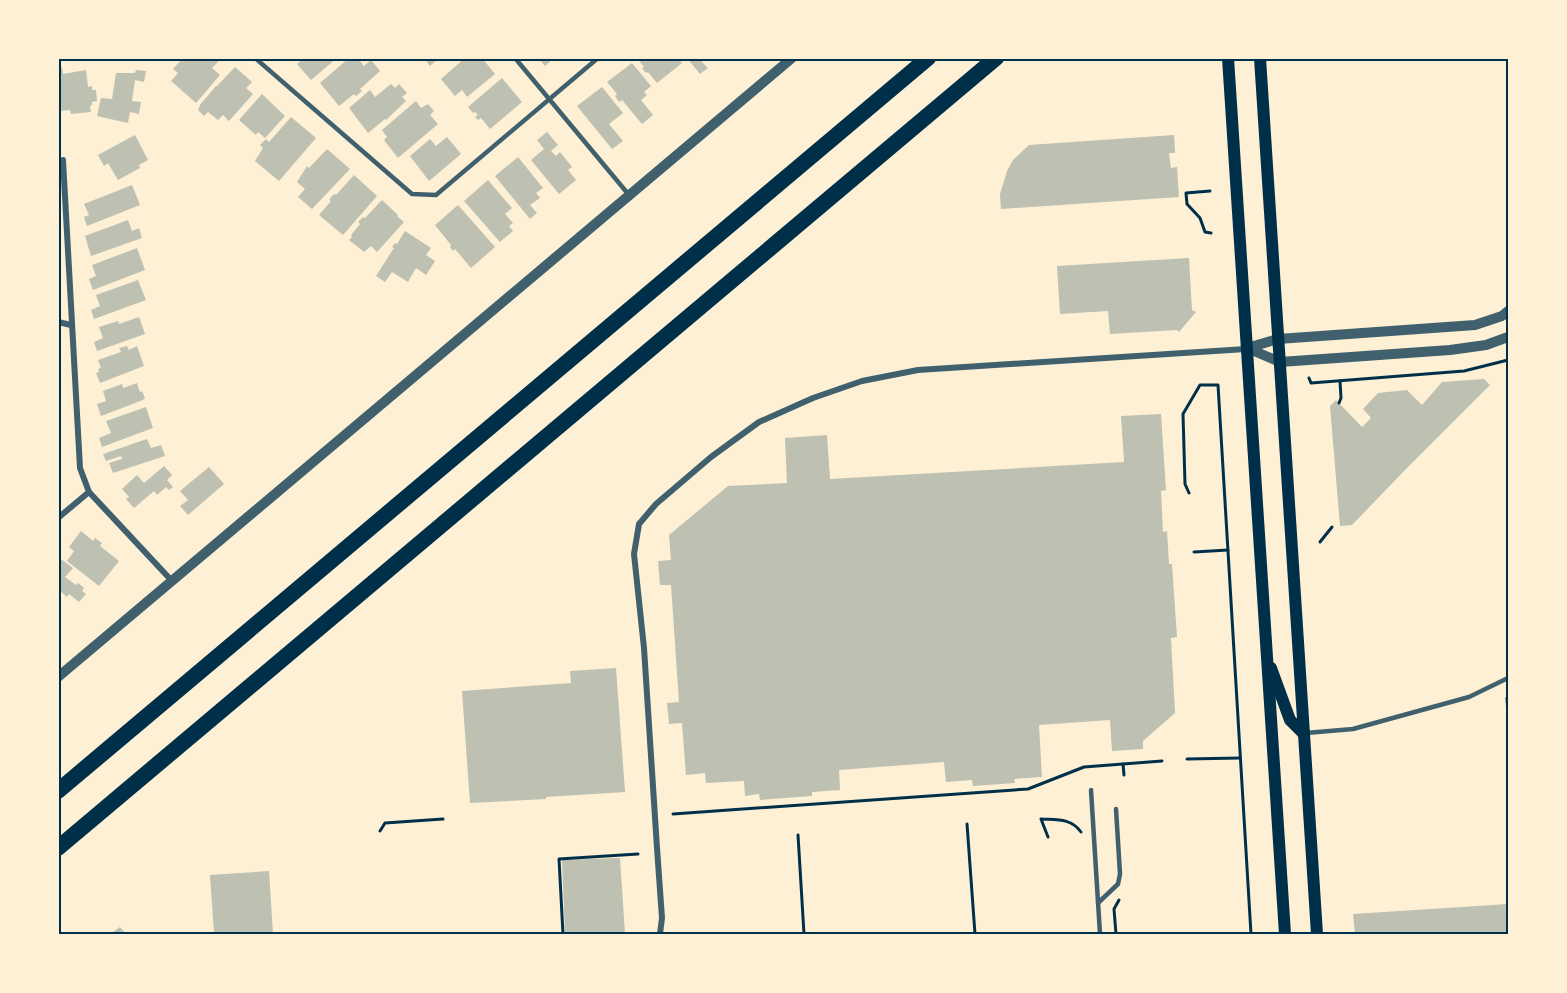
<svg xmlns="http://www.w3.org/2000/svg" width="1567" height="993" font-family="Lora,serif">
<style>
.building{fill:#bec0b2}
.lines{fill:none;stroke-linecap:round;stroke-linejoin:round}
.path{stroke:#003049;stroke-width:3}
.service{stroke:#3f606c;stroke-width:4.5}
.minor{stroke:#3f606c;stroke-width:6}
.tertiary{stroke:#3f606c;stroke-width:10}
.secondary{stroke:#003049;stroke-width:12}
.motorway{stroke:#003049;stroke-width:16}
.neatline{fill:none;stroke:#003049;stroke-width:2}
</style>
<rect width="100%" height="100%" fill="#fdf0d5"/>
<g class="building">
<path d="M183 58H218L220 60 212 68 220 75 196 103 171 81 178 73 173 69Z"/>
<path d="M304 58H337L311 80 297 64Z"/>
<path d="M349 58H358L364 66 371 60 380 71 360 89 362 91 356 96 354 94 339 106 320 83Z"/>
<path d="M424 58H439L430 66Z"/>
<path d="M465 58H482L495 74 467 97 462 90 455 96 441 79Z"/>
<path d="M538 58H554L545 66Z"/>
<path d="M637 58H678L682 63 657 83 648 72 646 73 642 68 644 67Z"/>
<path d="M687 58H706L702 62 708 68 700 74Z"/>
<path d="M632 63 651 86 644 92 647 95 641 100 653 115 642 124 622 100 619 102 615 96 617 94 607 82Z"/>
<path d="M58 67H62L63 74 86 70 88 87 92 86V90H96L97 101 92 102V105L90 106 91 112 71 114 70 110 58 111Z"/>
<path d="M235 67 252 82 246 88 253 94 229 121 223 115 218 120 208 112 204 116 198 110 200 105 216 86H217Z"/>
<path d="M136 70 146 71 144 82 135 80 132 101 141 102 139 114 130 112 128 123 97 116 101 98 112 99 116 73H135Z"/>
<path d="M502 78 522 102 490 129 481 118 478 120 475 117 478 115 475 112 473 113 468 107Z"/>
<path d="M391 84 395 88 399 84 407 93 402 97 406 101 386 120 385 119 368 133 349 108 370 90 375 97Z"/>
<path d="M602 87 623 113 609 124 623 141 612 149 577 106Z"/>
<path d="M262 94 285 116 265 138 258 132 256 135 239 120Z"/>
<path d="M416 101 421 108 428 104 434 111 430 115 438 124 398 158 384 140 387 137 382 130Z"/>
<path d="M291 117 316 138 279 181 255 161 263 148 260 145 266 139 269 142Z"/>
<path d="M547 132 558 145 551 151 556 156 560 152 572 167 568 170 576 180 559 194 531 160 544 149 537 140Z"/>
<path d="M135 135 148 160 139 165 140 168 118 180 108 163 104 166 98 155Z"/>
<path d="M1174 135 1175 153H1169L1171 168 1177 167 1179 197 1001 209 1000 194 1007 171 1013 160 1029 145Z"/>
<path d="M447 137 461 154 429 181 410 156 430 139 436 146Z"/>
<path d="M327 149 350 169 312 209 298 197 305 189 297 182 307 166 309 168Z"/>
<path d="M518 157 543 188 536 193 540 198 530 205 537 213 530 219 495 176Z"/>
<path d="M354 175 377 196 343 235 319 215 331 201 329 200 334 194 336 195Z"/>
<path d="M488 180 512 208 505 214 513 223 509 226 513 231 500 242 464 201Z"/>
<path d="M132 185 140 205 87 226 84 217 89 215 84 204Z"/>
<path d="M382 200 398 215 397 216 404 222 377 252 371 246 364 252 349 240 352 237 351 235 360 224 358 222 363 217 365 218Z"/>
<path d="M458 205 495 247 471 268 455 249 453 251 450 247 451 245 435 225Z"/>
<path d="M128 220 132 231 139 228 142 238 91 256 85 236Z"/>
<path d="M405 231 431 248 426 255 435 261 426 275 416 268 408 282 392 272 385 282 376 276 394 248 392 247 395 243 397 244Z"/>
<path d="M137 248 145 270 93 290 89 279 96 276 92 265Z"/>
<path d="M1189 258 1192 310 1196 312 1179 332 1177 330 1110 334 1108 311 1060 314 1057 266Z"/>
<path d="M138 280 146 300 94 319 91 310 100 306 96 295Z"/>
<path d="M139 317 145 334 97 351 94 342 103 338 99 327 118 321 119 324Z"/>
<path d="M127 346 129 350 137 346 144 366 100 383 96 373 99 372 98 369 101 368 98 360 121 352 119 348Z"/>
<path d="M1484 379 1490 385 1405 470 1352 525 1340 526 1330 406 1336 400 1362 427 1371 418 1363 409 1378 393 1407 390 1422 405 1442 382Z"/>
<path d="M137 383 140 392 142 391 145 398 143 400 101 416 97 404 106 401 103 391 122 384 123 388Z"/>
<path d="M146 407 153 428 102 447 99 438 111 433 106 421Z"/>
<path d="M1161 414 1166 490 1161 491 1163 532 1167 531 1169 564H1172L1177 637 1171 638 1175 713 1143 741V749L1112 751 1110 720 1039 725 1042 777 1014 779 1015 783 973 786 972 780 946 782 944 762 839 770 840 790 812 792V796L760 800 759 794 745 796 744 781 706 783 705 773 686 775 682 723 669 724 667 703 679 702 671 585H660L658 561 671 560 669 535 728 486 787 483 785 438 827 435 830 479 1124 462 1121 416Z"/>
<path d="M147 439 151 448 161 445 165 456 113 473 109 463 122 459 121 456 106 461 103 454Z"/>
<path d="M164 466 172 475 167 480 173 487 169 490 166 487 157 495 154 491 134 508 126 499 129 497 122 489 137 475 144 483Z"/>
<path d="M209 467 224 484 188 515 180 506 188 500 180 491Z"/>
<path d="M81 531 93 541 95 538 102 543 100 546 119 561 99 586 67 561 74 551 69 547Z"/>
<path d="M58 557 73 568 65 577 76 585 78 583 84 588 82 591 86 594 79 602 69 594 67 597 59 590 61 587 58 585Z"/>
<path d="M616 668 625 792 546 797V799L470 803 462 691 571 683 570 671Z"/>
<path d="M620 858 625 934H565L562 860Z"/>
<path d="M269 871 273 934H214L210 875Z"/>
<path d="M1508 904V934H1355L1353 914Z"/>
<path d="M120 927 126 934H110Z"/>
</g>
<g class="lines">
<g class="path">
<path d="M1210 191 1186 193 1187 204 1200 218 1205 232 1211 233"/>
<path d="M1309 378 1311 383 1464 371 1508 360"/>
<path d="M1339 403 1341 398 1340 381"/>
<path d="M1189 493 1185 484 1183 414 1200 385H1218L1251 934"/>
<path d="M1320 542 1332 527"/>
<path d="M1194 552 1228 550"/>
<path d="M1507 698 1508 715"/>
<path d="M1187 759 1240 758"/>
<path d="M1123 764 1124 775"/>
<path d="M673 814 1028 789 1084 767 1162 761"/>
<path d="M967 824 975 934"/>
<path d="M380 831 385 823 443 819"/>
<path d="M798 835 804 934"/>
<path d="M1048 837 1041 819C1057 820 1071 818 1081 832"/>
<path d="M563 934 559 859 638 854"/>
<path d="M1116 934 1114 909 1119 900"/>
</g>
<g class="service">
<path d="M255 58 412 194 436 195 598 58"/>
<path d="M515 58 629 195"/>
<path d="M1306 733 1353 729 1469 697 1508 678"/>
<path d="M1091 790 1100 934"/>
<path d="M1098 903 1118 884 1120 874 1116 809"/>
</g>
<g class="minor">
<path d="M63 160 80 468 89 492 172 581"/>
<path d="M58 322 71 325"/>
<path d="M58 518 89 492"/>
<path d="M660 934 662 918 657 848 644 648 634 554 639 524 656 504 711 457 759 422 813 398 862 381 918 370 1246 349"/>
</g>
<g class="tertiary">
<path d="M1247 348 1278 339 1475 325 1502 316 1508 311"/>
<path d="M1247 348 1280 362 1450 350 1486 345 1508 337"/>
<path d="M58 677 792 58"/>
</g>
<g class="secondary">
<path d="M1228 58 1285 934"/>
<path d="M1260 58 1317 934"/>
<path d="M1271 668 1290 720 1304 734"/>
</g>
<g class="motorway">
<path d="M58 791 928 58"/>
<path d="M58 848 996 58"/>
</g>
</g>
<rect width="1567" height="993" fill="none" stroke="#fdf0d5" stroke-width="120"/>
<rect x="60" y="60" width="1447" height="873" class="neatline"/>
</svg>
